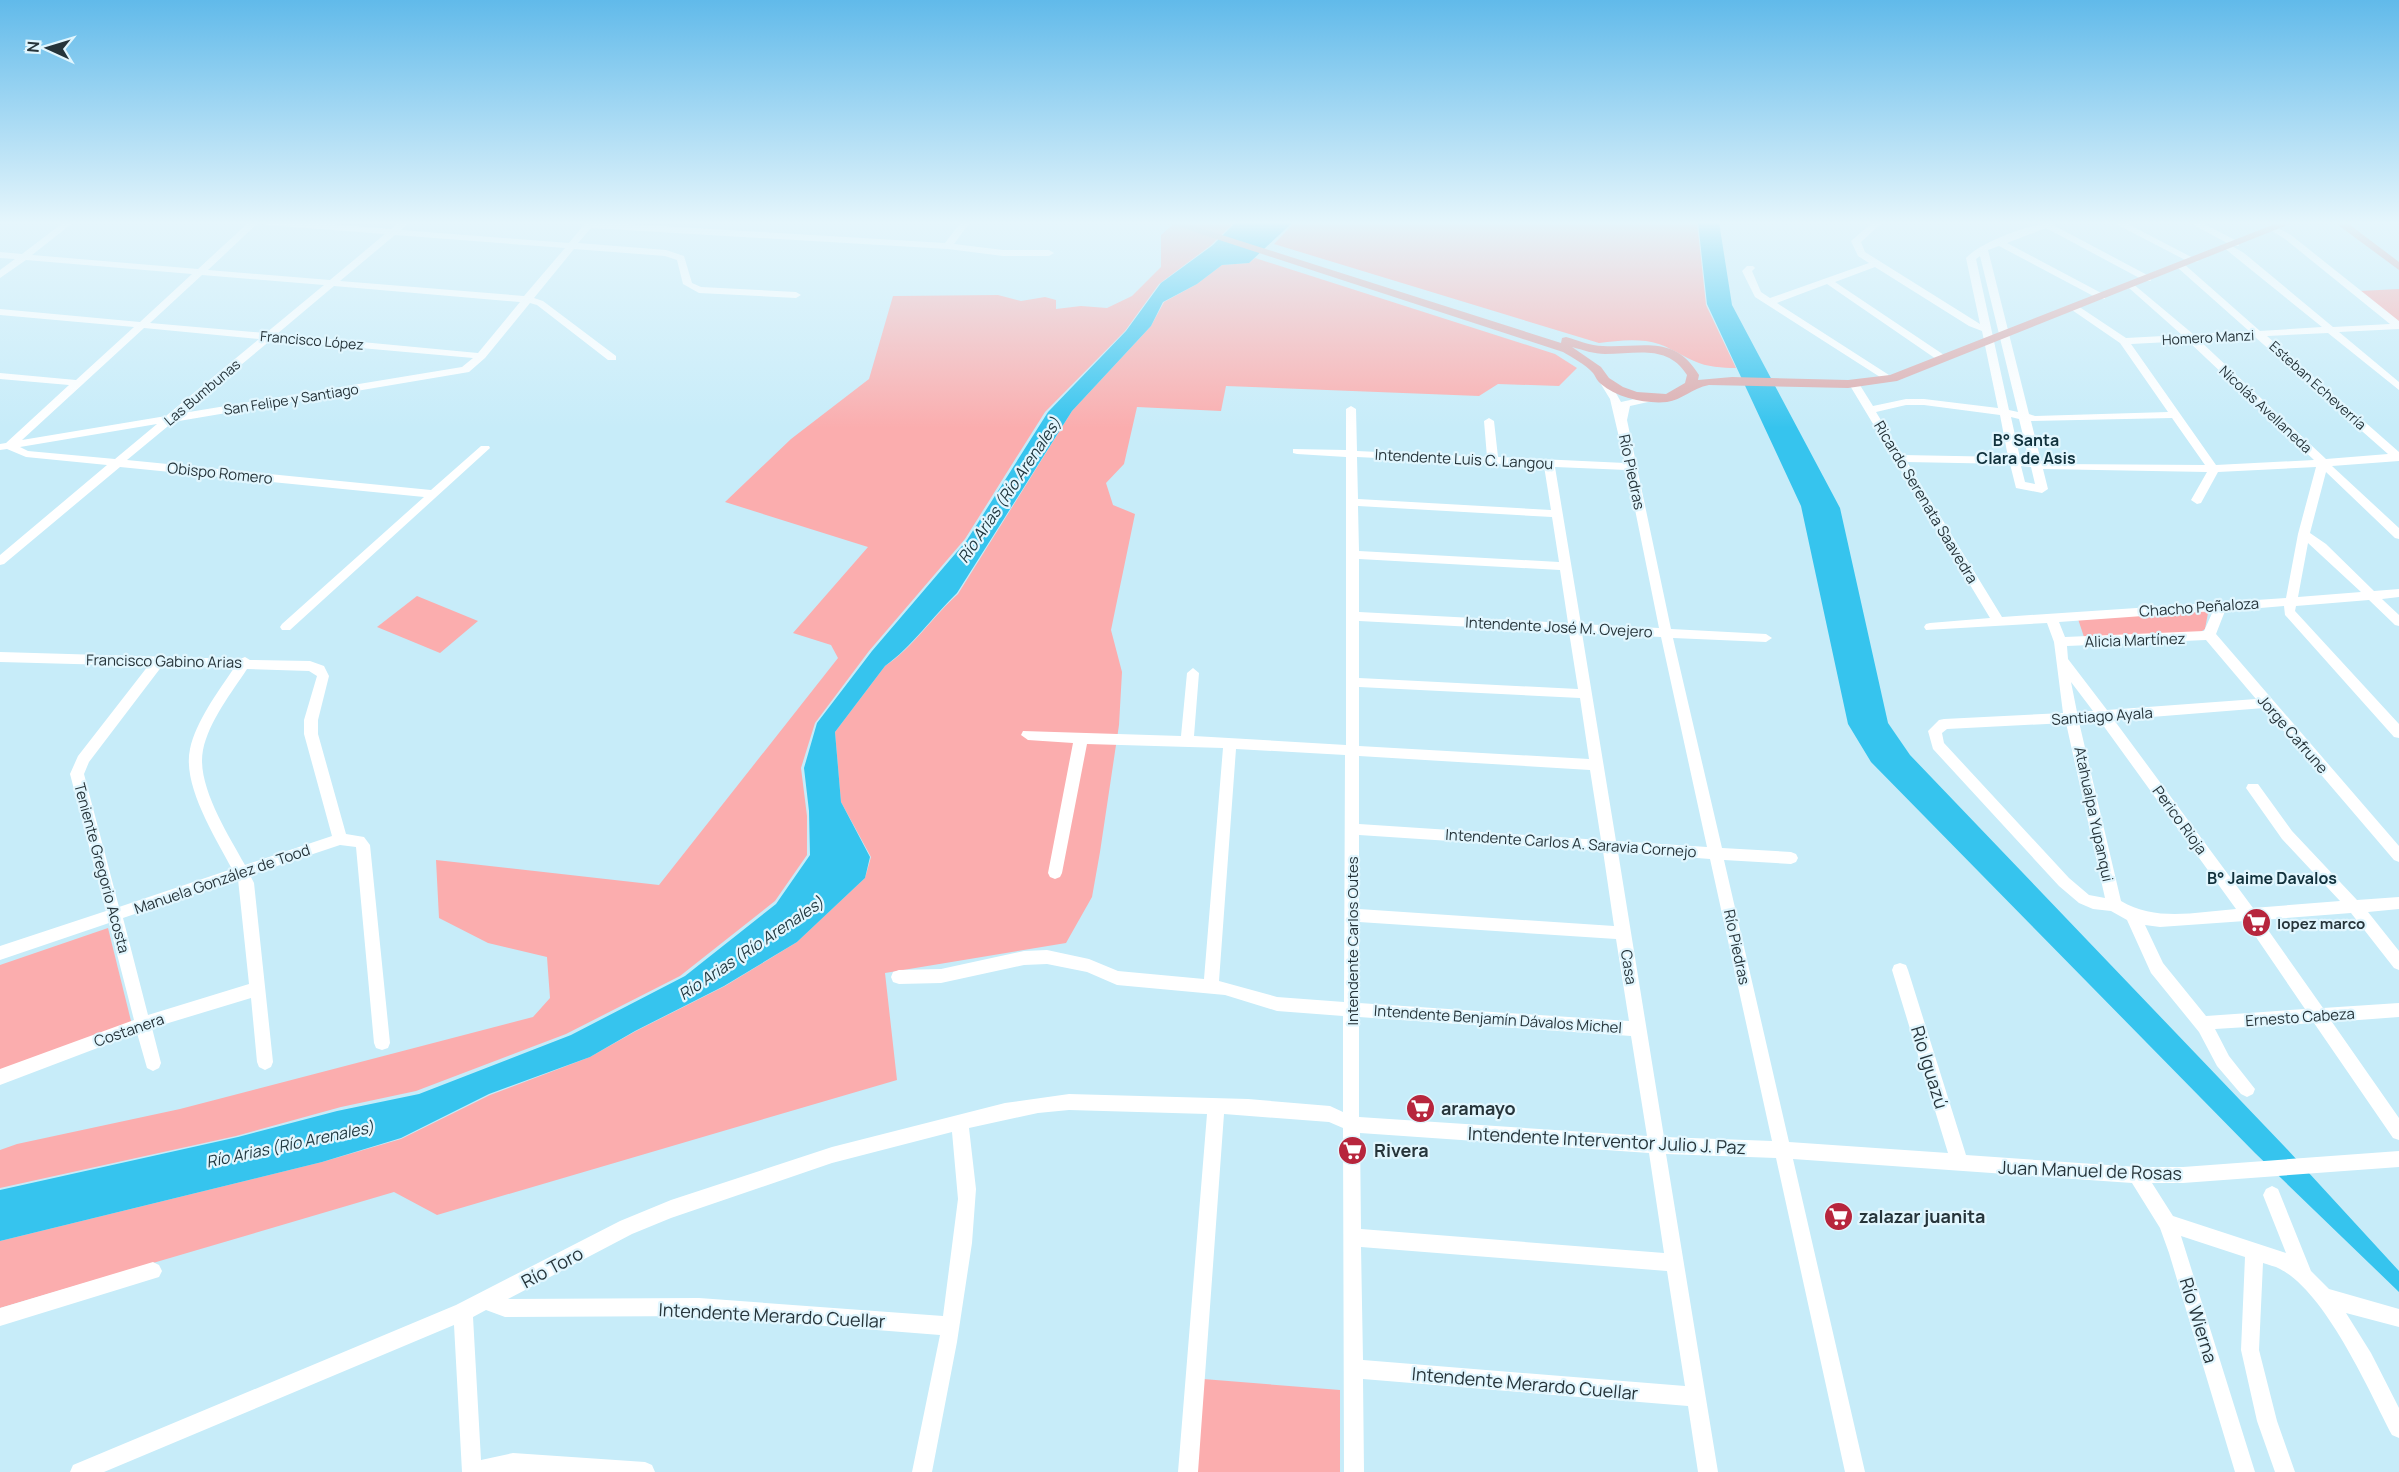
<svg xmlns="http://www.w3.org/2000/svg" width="2399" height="1472" font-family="Manrope,sans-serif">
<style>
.green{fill:#fbadae}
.water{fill:#36c4ee}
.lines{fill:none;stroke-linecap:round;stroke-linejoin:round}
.minor{fill:#fff;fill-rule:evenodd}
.major{fill:#ddadaf;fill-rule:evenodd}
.labels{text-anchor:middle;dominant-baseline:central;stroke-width:4.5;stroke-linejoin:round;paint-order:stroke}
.far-street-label{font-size:14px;fill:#26343a;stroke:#e1f6fe}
.street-label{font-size:15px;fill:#26343a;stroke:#e1f6fe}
.poi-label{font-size:15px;font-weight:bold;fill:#26343a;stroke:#e1f6fe;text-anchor:start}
.neighbourhood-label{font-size:16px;font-weight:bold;fill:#11313c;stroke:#e1f6fe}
.water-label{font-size:16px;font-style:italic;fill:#1f363e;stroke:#e1f6fe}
.near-street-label{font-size:18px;fill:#26343a;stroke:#e1f6fe}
.near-poi-label{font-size:18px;font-weight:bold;fill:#26343a;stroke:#e1f6fe;text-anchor:start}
</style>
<rect width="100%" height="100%" fill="#c7ecf9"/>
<g class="green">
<path d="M1176 222H1235L1210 246 1159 284 1125 331 1045 412 965 539 869 651 815 723 801 768 807 816V855L775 901 680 976 566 1034 416 1091 341 1107 236 1136 0 1188V1150L17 1144 180 1109 533 1017 550 998 547 957 488 943 439 918 436 860 659 885 838 658 831 645 793 633 868 547 725 502 791 439 869 379 893 296 998 295 1021 301 1045 297 1056 300V309L1081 306 1107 308 1132 296 1161 267V235Z"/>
<path d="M1295 222H1697L1706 305 1736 368C1722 368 1707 367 1694 361 1678 354 1664 343 1646 341 1630 339 1614 341 1599 343L1274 244Z"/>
<path d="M1255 258 1555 354 1577 368 1559 386 1498 384 1479 396 1226 386 1221 411 1137 407 1124 464 1106 483 1113 505 1135 514 1111 630 1122 672 1119 725 1100 852 1092 897 1066 943 885 973 897 1080 437 1215 394 1192 0 1308V1241L322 1162 401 1139 490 1095 590 1057 636 1031 725 986 797 942 865 878 871 857 841 802 835 732 885 666C913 648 933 616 958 594L1072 411 1151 326 1164 302 1197 284 1222 265 1249 263Z"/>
<path d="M2399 289V323L2359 291Z"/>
<path d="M417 596 478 621 440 653 377 627Z"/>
<path d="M2202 611 2208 613 2205 629 2199 633 2084 637 2078 619Z"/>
<path d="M108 928 132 1025 0 1071V965Z"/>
<path d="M1203 1379 1340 1390V1472H1197Z"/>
</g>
<g class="water">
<path d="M1236 222H1293L1249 263 1222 265 1197 284 1163 302 1151 326 1072 411 957 593C933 616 912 647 885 666L835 732 841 802 870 857 865 878 797 942 724 986 635 1031 590 1057 489 1094 401 1138 322 1162 0 1241V1190L238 1137 337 1111 419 1094 571 1035 685 976 776 904 810 855 809 811 804 768 817 723 872 651 967 540 1048 412 1126 331 1161 283 1213 245Z"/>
<path d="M1698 222H1719L1732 305 1840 508 1888 723 1910 755 2285 1147 2399 1271V1292L2255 1153 1871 762 1848 724 1801 506 1707 304Z"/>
</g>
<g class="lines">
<g class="minor">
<path d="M64 222H74L32 255 198 269 249 222H259L208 270 330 280 385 234 267 225 263 222H305L391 229 399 222H409L401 230 569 243 586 222H595L945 243 961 222H970L954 244 1003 250H1049L1054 253 1049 256H1003L948 249 591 228 578 243 666 250 684 256 692 283 701 287 796 292 801 295 796 298 699 293 683 284 677 260 665 256 574 249 534 298 543 301 616 356V360H608L537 305 530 303 485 358 469 372 173 422 127 460 431 490 481 446H489L490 448 290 630H282L280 627 282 624 424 497 120 467 4 564 0 565V555L107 465 26 457 7 449 0 450V444L6 443 69 385 0 379V373L76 380 134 327 0 315V309L140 322 192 274 26 260 0 278V270L15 259 0 258V252L22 254ZM395 235 565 248 524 296 340 281ZM202 275 324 285 266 333 150 323ZM334 286 520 302 478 353 277 334ZM144 328 259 339 166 416 22 440ZM271 340 473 358 462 367 183 413ZM157 424 115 459 28 451 20 447Z"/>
<path d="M1873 222H1883L1861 242 1865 252 1980 324 1966 258C1982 241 2035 222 2058 222L2053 225 2151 277V281H2145L2046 228 2007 243 2105 295V299H2099L1999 246 1988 250 2029 414 2035 416 2168 412 2120 343 2072 310V306H2078L2126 338 2182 335 2129 288 2127 286 2132 283 2193 334 2249 331 2178 268V264H2184L2260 331 2322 327 2223 247 2231 245 2188 222H2200L2239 242V246H2232L2244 253 2333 327 2390 324 2285 239 2269 229 2276 227 2291 235 2399 321V329L2339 332 2399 382V390L2328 333 2267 336 2399 452V461L2332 466 2399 528V539L2395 538 2326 472 2310 533 2326 544 2374 591 2399 589V597L2382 599 2399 615V626L2395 625 2369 600 2296 606 2295 611 2399 724V738L2394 737 2285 615 2284 606 2225 611 2216 634 2399 846V862L2394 860 2264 708 2114 720 2253 908 2340 901 2282 839 2246 788 2248 784H2258L2292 831 2357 900 2399 897V909L2368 912 2399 951V970L2394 968 2351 913 2261 920 2323 1008 2399 1003V1017L2332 1022 2399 1118V1140L2393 1138 2314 1023 2215 1029 2229 1056 2255 1089 2253 1094 2247 1097 2241 1094 2217 1066 2199 1032 2151 973 2127 920 2111 911 2093 909 2079 903 2059 886 1933 749 1928 731 1939 720 1944 719 2063 713 2054 642 2047 623 1926 630 1924 627 1926 624 1930 623 1990 618 1849 384 1850 382H1858L1873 406 1906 399H1924L1998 408 1982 331 1969 326 1875 267 1835 282 1947 357V361H1939L1827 284 1777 303 1889 375 1884 378 1880 377 1755 297 1742 271 1747 266H1753L1755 268 1752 271 1761 292 1770 298 1869 263 1858 256 1851 241ZM1980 256 2018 412 2009 410 1976 259ZM2255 337 2388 454 2326 459 2199 340ZM2188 341 2314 460 2216 465 2131 344ZM1906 405H1924L2000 415 2008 457 1902 455 1876 412ZM2011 417 2019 419 2029 460 2020 458ZM2172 418 2205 465 2055 464 2041 461 2031 421ZM1907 462 2010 464 2016 488 2042 493 2048 489 2043 469 2207 472 2191 500 2197 504 2201 503 2218 472 2316 467 2298 534 2286 598 2002 617ZM2021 466 2031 467 2035 484 2025 482ZM2308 543 2361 592 2298 597ZM2213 611 2204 631 2065 637 2059 622ZM2206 640 2256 699 2107 710 2068 659 2067 646ZM2071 682 2093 711 2077 712ZM2100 721 2236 909C2197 912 2156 922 2121 901L2079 722ZM2066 723 2105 898 2089 895 2069 878 1944 743 1942 733 1947 729ZM2245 921 2305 1009 2206 1016 2163 963 2145 925 2160 927Z"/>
<path d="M2112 222H2124L2199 261 2191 263Z"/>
<path d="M1604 378 1608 379 1621 402 1653 395 1658 398 1657 400 1630 406 1627 420 1671 629 1766 634 1772 638 1766 642 1673 638 1722 848 1791 852 1796 854 1798 858 1796 862 1791 864 1724 860 1789 1142 1948 1153 1892 970 1894 965 1900 963 1906 965 1908 970 1966 1155 2137 1167H2183L2399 1151V1167L2183 1183H2152L2173 1216 2286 1253 2263 1195 2266 1189 2272 1186 2278 1189 2311 1271 2329 1289 2399 1309V1327L2346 1313 2371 1353 2399 1408V1438L2392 1435C2368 1389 2326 1293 2280 1269 2275 1266 2268 1265 2263 1263L2259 1350 2277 1421 2295 1472H2275L2257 1421 2241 1350 2245 1257 2181 1236 2255 1472H2235L2169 1253 2160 1228 2132 1183 1793 1159 1865 1472H1845L1776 1158 1666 1154 1718 1472H1698L1688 1406 1363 1379 1364 1472H1344L1343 1128 1329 1122 1224 1114 1198 1472H1178L1207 1114 1069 1110 1038 1113 969 1128 976 1189 972 1243 957 1342 932 1472H912L940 1335 699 1316 505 1317 486 1310 473 1317 481 1460 513 1453 645 1462 652 1465 655 1472H462L454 1325 104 1472H70L73 1465 456 1305 620 1221 671 1200 832 1147 1005 1103 1069 1094 1248 1099 1330 1106 1343 1112V1016L1277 1011 1225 995 1117 985 1087 972 1047 964 1024 965 941 983 899 984 893 982 891 977 893 972 899 970 941 969 1024 951 1047 950 1089 959 1118 971 1204 979 1223 748 1087 744 1062 873 1060 877 1055 879 1050 877 1048 873 1073 743 1028 740 1021 735 1023 731 1181 736 1187 673 1193 668 1199 673 1194 736 1346 745V457L1297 454 1293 453V449L1346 450V409L1351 406 1356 409 1357 451 1487 457 1484 421 1489 418 1494 421 1498 457 1625 463 1610 399 1599 381ZM1357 457 1544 466 1551 510 1358 499ZM1555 467 1627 470 1659 628 1581 624ZM1358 506 1552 517 1559 562 1359 551ZM1359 559 1560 570 1568 623 1359 612ZM1359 621 1569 632 1578 689 1359 678ZM1582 633 1661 637 1707 847 1616 841ZM1359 687 1580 698 1589 759 1359 746ZM1236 749 1345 755 1344 1002 1277 997 1219 981ZM1359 756 1590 770 1601 840 1359 824ZM1359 835 1603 851 1614 926 1359 909ZM1618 852 1710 859 1772 1141 1664 1137ZM1359 922 1616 939 1629 1021 1359 1003ZM1359 1017 1631 1036 1647 1136 1359 1117ZM952 1132 958 1199 943 1316 699 1298 508 1299 632 1234 671 1218 832 1163ZM1360 1133 1649 1153 1664 1253 1361 1229ZM1361 1247 1667 1271 1685 1386 1363 1360Z"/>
<path d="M0 652 240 659 245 657 250 660 310 661 324 666 329 676 318 720V734L346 834 364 837 370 845 390 1043 388 1048 382 1050 376 1048 374 1043 356 847 340 845 250 875 254 883 273 1062 271 1067 265 1070 259 1067 257 1062 251 998 152 1028 161 1063 159 1068 153 1071 147 1068 137 1033 0 1085V1069L134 1020 109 923 0 960V946L106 911 70 774 78 756 148 666 0 662ZM162 666 234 668C218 692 196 721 190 749 182 786 216 838 232 869L119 907 84 774 89 762ZM247 669 309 671 317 676 304 720V734L332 836 245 865C228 834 196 785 203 750 209 721 232 692 247 669ZM238 879 249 984 148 1015 123 918Z"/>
<path d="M153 1262 159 1265 162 1271 159 1277 0 1326V1308Z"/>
</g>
<g class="major">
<path d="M1164 222H1181L1561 343 1562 338 1566 337C1578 340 1590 346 1603 346 1643 348 1674 334 1699 375L1698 380 1732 377 1848 380 1890 375 2280 222H2295L1897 381 1848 388 1709 385C1692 388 1682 400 1667 402 1646 404 1617 398 1601 384 1597 381 1596 377 1593 373 1585 364 1573 358 1563 352ZM1572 347C1583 350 1594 354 1605 354 1636 354 1668 344 1687 375L1685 383 1666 394 1637 392 1623 387 1609 378 1601 367Z"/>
<path d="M2334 222H2346L2399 262V270Z"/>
</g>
</g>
<linearGradient id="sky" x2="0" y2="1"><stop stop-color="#61baea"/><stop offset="0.52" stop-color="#e6f6fc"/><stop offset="1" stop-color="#e6f6fc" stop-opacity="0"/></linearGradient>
<rect width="2399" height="428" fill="url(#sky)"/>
<defs>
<symbol id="supermarket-disc" viewBox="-11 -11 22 22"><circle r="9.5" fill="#b7263d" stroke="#e1f6fe"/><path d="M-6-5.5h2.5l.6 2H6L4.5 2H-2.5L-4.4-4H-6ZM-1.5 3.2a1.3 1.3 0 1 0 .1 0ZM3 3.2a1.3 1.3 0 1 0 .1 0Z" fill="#fff"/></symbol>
</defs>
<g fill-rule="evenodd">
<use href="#supermarket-disc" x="2240" y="906" width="33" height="33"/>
<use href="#supermarket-disc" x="1404" y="1092" width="33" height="33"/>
<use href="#supermarket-disc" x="1336" y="1134" width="33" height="33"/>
<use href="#supermarket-disc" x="1822" y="1200" width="33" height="33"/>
</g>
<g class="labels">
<g class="far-street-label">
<text transform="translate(2208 337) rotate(-3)">Homero Manzi</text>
<text transform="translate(312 340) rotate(5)">Francisco López</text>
<text transform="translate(2318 385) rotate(42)">Esteban Echeverría</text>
<text transform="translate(202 392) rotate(-40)">Las Bumbunas</text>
<text transform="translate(291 399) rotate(-9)">San Felipe y Santiago</text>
<text transform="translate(2266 409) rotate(43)">Nicolás Avellaneda</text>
</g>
<g class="street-label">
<text transform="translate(1464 459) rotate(3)">Intendente Luis C. Langou</text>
<text transform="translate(1632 472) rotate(78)">Río Piedras</text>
<text transform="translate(220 473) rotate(6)">Obispo Romero</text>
<text transform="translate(1926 502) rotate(59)">Ricardo Serenata Saavedra</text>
<text transform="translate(2199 607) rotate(-4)">Chacho Peñaloza</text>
<text transform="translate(1559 627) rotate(3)">Intendente José M. Ovejero</text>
<text transform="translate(2135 640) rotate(-2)">Alicia Martínez</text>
<text transform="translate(164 661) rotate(1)">Francisco Gabino Arias</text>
<text transform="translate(2102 716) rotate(-4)">Santiago Ayala</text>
<text transform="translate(2293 734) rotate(49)">Jorge Cafrune</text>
<text transform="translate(2094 814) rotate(78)">Atahualpa Yupanqui</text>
<text transform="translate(2180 820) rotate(54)">Perico Rioja</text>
<text transform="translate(1571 843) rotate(4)">Intendente Carlos A. Saravia Cornejo</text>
<text transform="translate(102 868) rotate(75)">Teniente Gregorio Acosta</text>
<text transform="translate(222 879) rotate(-19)">Manuela González de Tood</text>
<text transform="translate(1352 941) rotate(-90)">Intendente Carlos Outes</text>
<text transform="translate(1737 947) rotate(78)">Río Piedras</text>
<text transform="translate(1629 967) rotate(81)">Casa</text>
<text transform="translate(2300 1017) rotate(-4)">Ernesto Cabeza</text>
<text transform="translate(1498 1019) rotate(4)">Intendente Benjamín Dávalos Michel</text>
<text transform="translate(129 1030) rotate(-19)">Costanera</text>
</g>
<g class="poi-label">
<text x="2277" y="923">lopez marco</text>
</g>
<g class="neighbourhood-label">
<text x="2026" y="440">B° Santa<tspan x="2026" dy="18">Clara de Asis</tspan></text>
<text x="2272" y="878">B° Jaime Davalos</text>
</g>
<g class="water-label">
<text transform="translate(1009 490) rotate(-56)">Río Arias (Río Arenales)</text>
<text transform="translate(751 948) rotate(-34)">Río Arias (Río Arenales)</text>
<text transform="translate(290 1144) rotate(-12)">Río Arias (Río Arenales)</text>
</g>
<g class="near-street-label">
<text transform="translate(1930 1067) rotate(73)">Rio Iguazú</text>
<text transform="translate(1607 1140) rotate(3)">Intendente Interventor Julio J. Paz</text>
<text transform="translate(2090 1170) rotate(2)">Juan Manuel de Rosas</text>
<text transform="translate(552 1267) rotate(-28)">Río Toro</text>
<text transform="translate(772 1315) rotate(3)">Intendente Merardo Cuellar</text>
<text transform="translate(2199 1320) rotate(73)">Río Wierna</text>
<text transform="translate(1525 1383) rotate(5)">Intendente Merardo Cuellar</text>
</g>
<g class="near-poi-label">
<text x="1441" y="1108">aramayo</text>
<text x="1374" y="1150">Rivera</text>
<text x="1859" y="1216">zalazar juanita</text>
</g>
</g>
<g transform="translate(48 48) rotate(274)" stroke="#e1f6fe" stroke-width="4.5" paint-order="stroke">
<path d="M0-4.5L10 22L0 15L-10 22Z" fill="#26343a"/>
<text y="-9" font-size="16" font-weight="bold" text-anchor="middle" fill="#26343a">N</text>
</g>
</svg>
